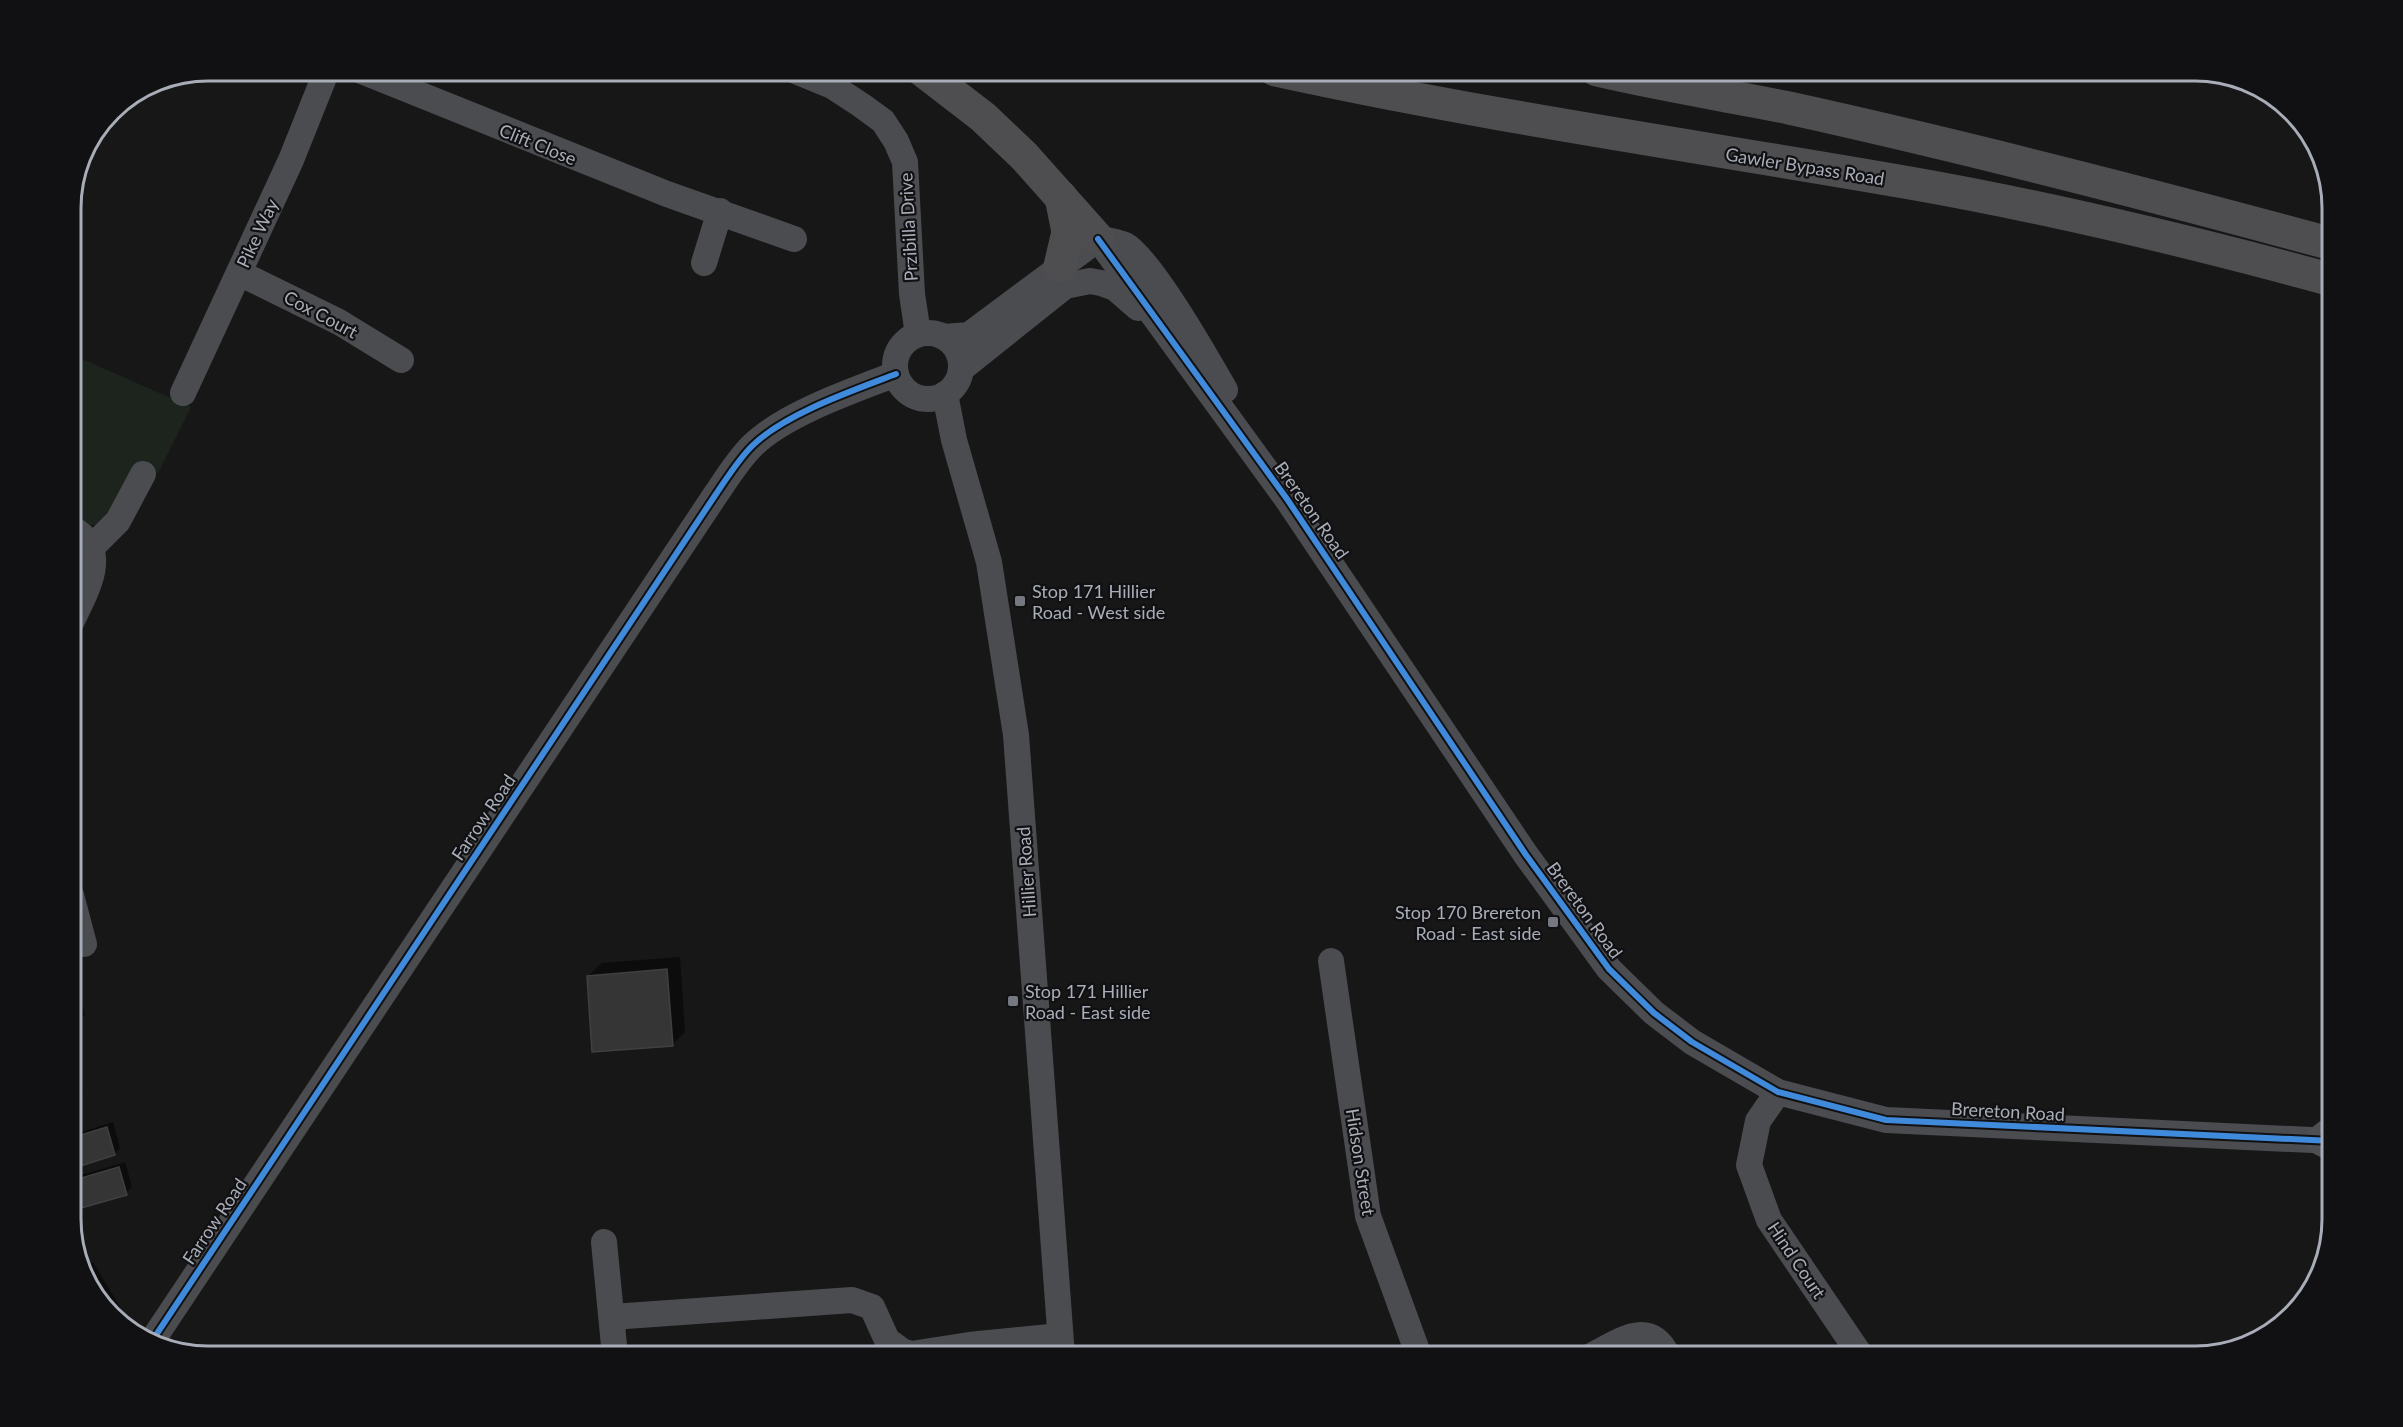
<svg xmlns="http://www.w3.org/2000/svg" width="2403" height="1427" font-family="Lato,sans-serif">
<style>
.green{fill:#1d241e}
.shadow{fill:#0007}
.building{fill:#353536;stroke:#3f4043;stroke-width:1.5}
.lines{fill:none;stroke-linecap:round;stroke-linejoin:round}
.minor{stroke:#4b4c50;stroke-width:26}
.major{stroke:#4d4f52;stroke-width:32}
.highway{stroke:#4e4e51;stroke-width:33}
.cycleway-casing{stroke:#111113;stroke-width:10}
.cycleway{stroke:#408adc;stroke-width:6}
.poi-dot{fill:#757880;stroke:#111113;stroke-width:2}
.labels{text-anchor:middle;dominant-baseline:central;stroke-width:4.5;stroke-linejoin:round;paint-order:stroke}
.street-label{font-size:18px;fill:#a8adb8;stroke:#111113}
.poi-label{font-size:18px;fill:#a8adb8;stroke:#111113;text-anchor:start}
.rim{fill:none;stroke:#a8adb8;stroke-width:3}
</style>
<rect width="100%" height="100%" fill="#171717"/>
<path class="green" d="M71 354 191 407 158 473 135 463C128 478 112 524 93 525 85 525 77 519 71 516Z"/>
<g class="shadow">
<path d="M680 957 685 1032 672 1045 588 976 602 963Z"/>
<path d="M71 968 85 1015 71 1023Z"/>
<path d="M71 1045H76L83 1097 71 1107Z"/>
<path d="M113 1122 120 1148 114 1154 71 1167V1135Z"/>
<path d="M125 1162 132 1187 126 1193 71 1201V1178Z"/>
<path d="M93 1262 120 1307 114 1313 89 1288 83 1269Z"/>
</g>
<g class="building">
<path d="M667 969 673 1046 592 1052 587 976Z"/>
<path d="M71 993 80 1022 71 1025Z"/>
<path d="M71 1054 77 1104 71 1105Z"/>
<path d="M107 1127 115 1155 71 1169V1138Z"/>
<path d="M119 1167 127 1195 74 1210 71 1202V1181Z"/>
<path d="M87 1267 115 1314 89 1288 83 1269Z"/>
</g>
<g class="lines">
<g class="minor">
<path d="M359 70 667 194 794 239"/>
<path d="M793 70 832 86 861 105 883 121 896 141 905 162 912 294 918 334"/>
<path d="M1098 239 1287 499 1526 855 1609 969 1654 1013 1692 1042 1778 1092 1886 1120 2332 1141"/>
<path d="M704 263 720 211"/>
<path d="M239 273 339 322 401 360"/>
<circle cx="928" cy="366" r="33"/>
<path d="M944 337 969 335 1098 239C1107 240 1117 241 1125 245 1150 258 1209 362 1225 390"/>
<path d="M961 369 1065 286 1090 281 1101 283 1115 288 1138 308"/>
<path d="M183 393 291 160 327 70"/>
<path d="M945 394 954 440 989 562 1016 735 1062 1356"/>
<path d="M71 528C113 550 85 592 71 623"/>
<path d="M92 547 118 521 143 474"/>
<path d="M71 895 84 944"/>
<path d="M1331 961 1368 1216 1419 1356"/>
<path d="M1778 1092 1758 1121 1749 1165 1769 1220 1861 1356"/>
<path d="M604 1242 615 1356"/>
<path d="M612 1317 852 1300 872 1307 887 1340 902 1351 911 1354 969 1345 1060 1336"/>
<path d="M152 1341 716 494C727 478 738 460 752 446 784 414 854 390 896 374"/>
<path d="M1591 1356C1619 1342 1649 1317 1668 1356"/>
</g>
<path class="major" d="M2332 1132 2322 1140 2332 1145"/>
<g class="highway">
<path d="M922 70 983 117 1024 156 1098 239"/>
<path d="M1275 70C1485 116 1698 146 1910 183 2052 208 2193 242 2332 280"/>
<path d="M1597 70C1661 85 1725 95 1789 108 1971 148 2152 195 2332 244"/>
<path d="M1060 266 1068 232 1061 197"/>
</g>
<defs>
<g id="cycleway">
<path d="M1098 239 1287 499 1526 855 1609 969 1654 1013 1692 1042 1778 1092 1886 1120 2332 1141"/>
<path d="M152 1341 716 494C727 478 738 460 752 446 784 414 854 390 896 374"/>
</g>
</defs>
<use href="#cycleway" class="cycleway-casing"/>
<use href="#cycleway" class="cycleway"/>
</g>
<g class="poi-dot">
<rect x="1014" y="595" width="12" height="12" rx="3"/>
<rect x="1547" y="916" width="12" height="12" rx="3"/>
<rect x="1007" y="995" width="12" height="12" rx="3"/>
</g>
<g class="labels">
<g class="street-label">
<text transform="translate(538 144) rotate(22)">Clift Close</text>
<text transform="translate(1805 166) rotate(9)">Gawler Bypass Road</text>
<text transform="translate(908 227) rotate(-93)">Przibilla Drive</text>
<text transform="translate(257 233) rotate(-65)">Pike Way</text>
<text transform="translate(321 314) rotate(28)">Cox Court</text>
<text transform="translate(1312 510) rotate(55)">Brereton Road</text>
<text transform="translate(483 817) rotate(-56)">Farrow Road</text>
<text transform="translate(1026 872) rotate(-94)">Hillier Road</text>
<text transform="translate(1585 910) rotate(54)">Brereton Road</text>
<text transform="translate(2008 1111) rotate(3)">Brereton Road</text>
<text transform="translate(1361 1162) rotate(81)">Hidson Street</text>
<text transform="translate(214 1221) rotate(-56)">Farrow Road</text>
<text transform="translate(1797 1260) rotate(56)">Hind Court</text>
</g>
<g class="poi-label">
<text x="1032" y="591">Stop 171 Hillier<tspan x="1032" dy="21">Road - West side</tspan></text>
<text x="1541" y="912" text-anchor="end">Stop 170 Brereton<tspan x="1541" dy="21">Road - East side</tspan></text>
<text x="1025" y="991">Stop 171 Hillier<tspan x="1025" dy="21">Road - East side</tspan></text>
</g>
</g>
<path d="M0 0H2403V1427H0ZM208 81H2195A127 127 0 0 1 2322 208V1219A127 127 0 0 1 2195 1346H208A127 127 0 0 1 81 1219V208A127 127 0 0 1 208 81Z" fill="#111113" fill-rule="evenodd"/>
<path class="rim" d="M208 81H2195A127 127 0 0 1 2322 208V1219A127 127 0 0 1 2195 1346H208A127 127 0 0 1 81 1219V208A127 127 0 0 1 208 81Z"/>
</svg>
